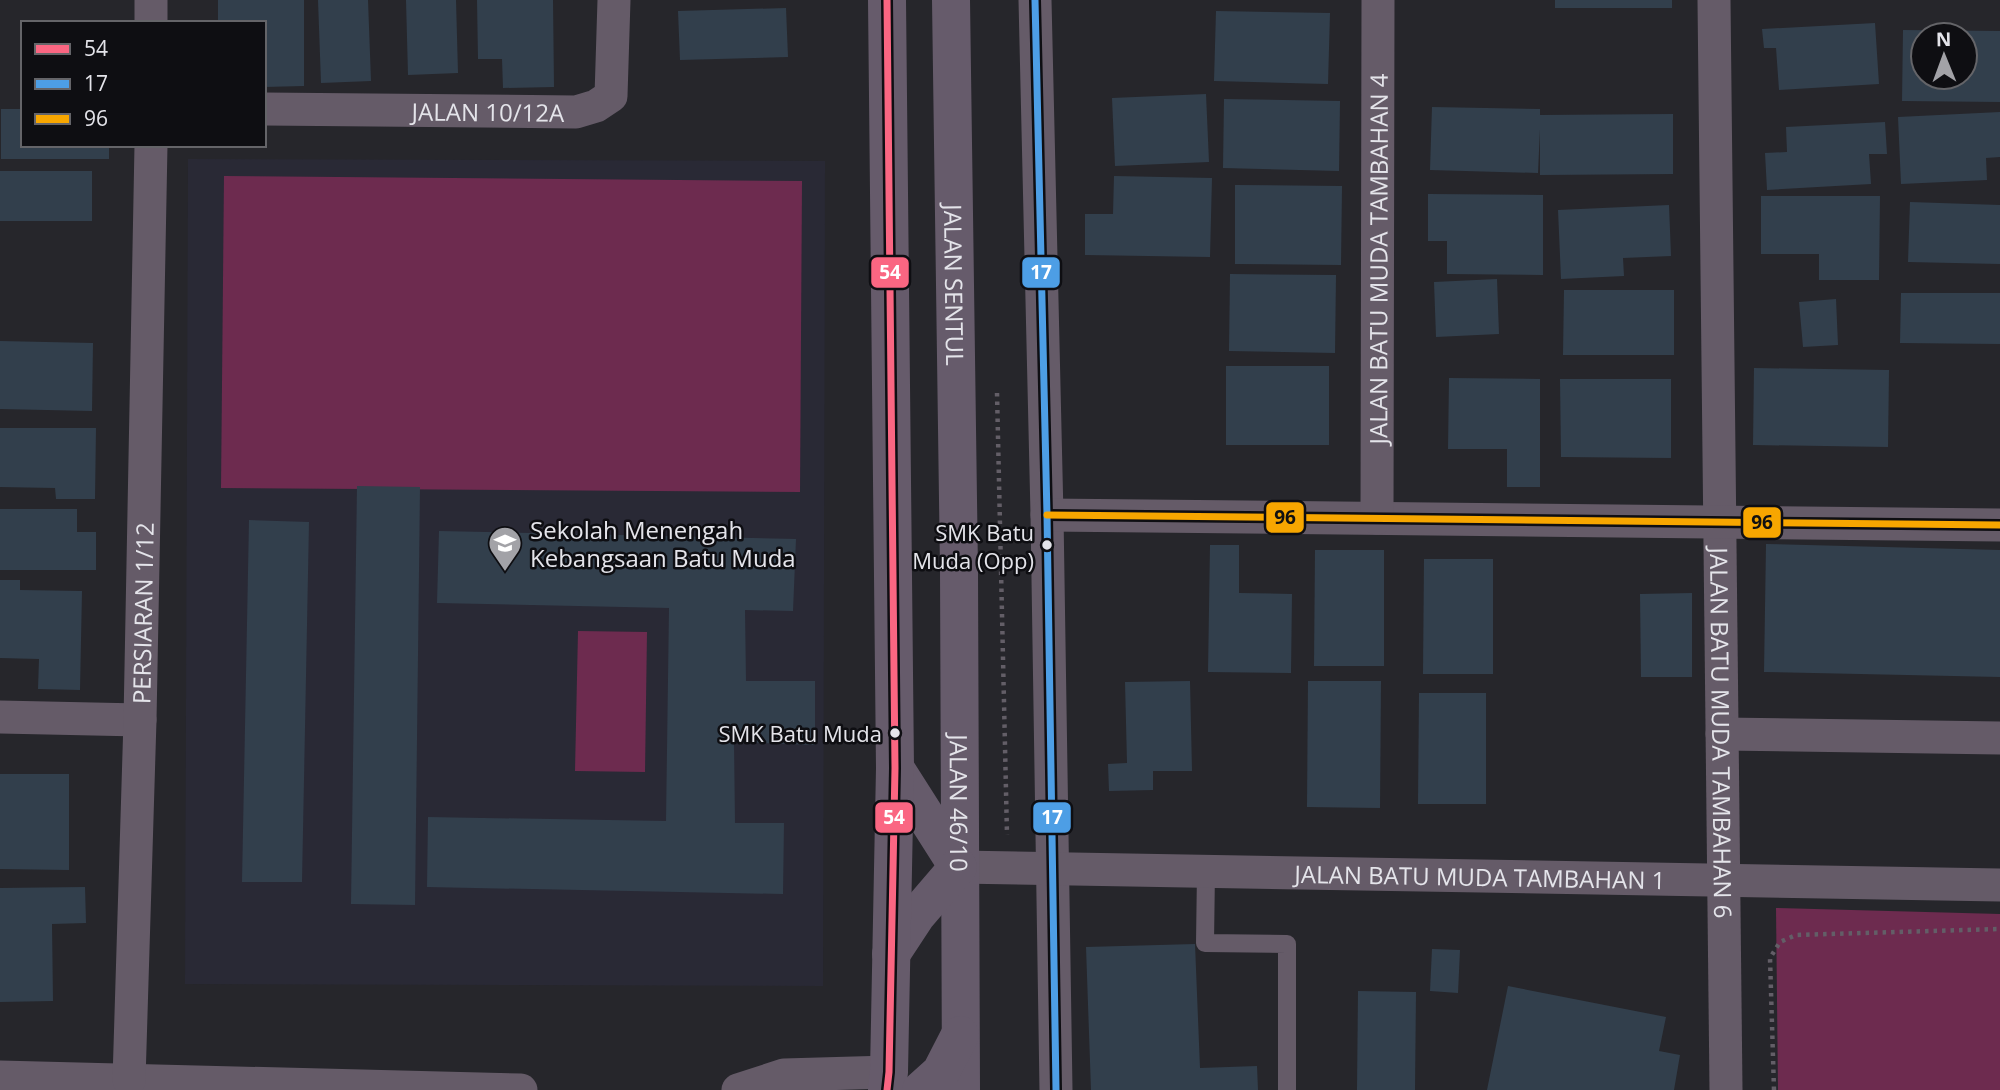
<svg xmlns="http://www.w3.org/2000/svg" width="2000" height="1090" font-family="'Open Sans',sans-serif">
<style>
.built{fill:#292935}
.green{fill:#6d2b4f}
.building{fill:#323f4c;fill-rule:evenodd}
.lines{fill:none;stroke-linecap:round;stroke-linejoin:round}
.path{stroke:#635e67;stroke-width:4.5;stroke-dasharray:3.5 5;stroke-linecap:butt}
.service{stroke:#655b68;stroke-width:18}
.minor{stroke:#655b68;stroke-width:33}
.primary{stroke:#665b6b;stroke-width:38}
.bus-1-casing{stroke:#0e0e12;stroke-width:12}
.bus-2-casing{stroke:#0e0e12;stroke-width:12}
.bus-3-casing{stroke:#0e0e12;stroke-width:12}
.bus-1{stroke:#fa6682;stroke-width:7}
.bus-2{stroke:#4d9ee5;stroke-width:7}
.bus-3{stroke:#f7a600;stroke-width:7}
.bus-dot{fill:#e4e4ea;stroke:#0e0e12;stroke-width:2.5}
.labels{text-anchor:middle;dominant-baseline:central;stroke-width:5;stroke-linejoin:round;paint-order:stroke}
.bus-label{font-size:22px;fill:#e4e4ea;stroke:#0e0e12;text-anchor:end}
.street-label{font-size:24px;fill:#e4e4ea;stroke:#0e0e12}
.poi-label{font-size:24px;fill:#e4e4ea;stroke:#0e0e12;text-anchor:start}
.line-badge{stroke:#0e0e12;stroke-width:2.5}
.badge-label{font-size:19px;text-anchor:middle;font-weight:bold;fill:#fff}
.pale-badge-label{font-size:19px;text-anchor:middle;font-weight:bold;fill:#111}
</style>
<rect width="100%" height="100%" fill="#26262b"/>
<path class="built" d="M188 159 825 161 823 986 185 984Z"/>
<g class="green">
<path d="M224 176 802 181 800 492 221 488Z"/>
<path d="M578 631 647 632 645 772 575 771Z"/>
<path d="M1776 908 2000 914V1090H1778Z"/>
</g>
<g class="building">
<path d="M218 0H304V86L264 87V23H218Z"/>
<path d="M318 0H368L371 81 321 83Z"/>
<path d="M406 0H456L458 73 408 75Z"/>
<path d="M477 0H553L554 87 503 88 502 59H478Z"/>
<rect x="1555" y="0" width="117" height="8"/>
<path d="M786 8 788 57 680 60 678 11Z"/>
<path d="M1216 11 1330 13 1328 84 1214 81Z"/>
<path d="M1875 23 1879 84 1779 90 1776 48H1764L1762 29Z"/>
<path d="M1903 30 2000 31V102L1902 101ZM1923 35H1965V77H1923Z"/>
<path d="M1206 94 1209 162 1115 166 1112 98Z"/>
<path d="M1224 99 1340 101 1339 171 1223 168Z"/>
<path d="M1432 107 1540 109V115L1673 114V174L1540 175V129L1538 173 1430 170Z"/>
<path d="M1 109H23V145H109V159H1Z"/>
<path d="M2000 112V157L1986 158 1987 180 1901 184 1898 117Z"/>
<path d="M1885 122 1887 154H1869L1871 184 1767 190 1765 153 1787 152 1786 127Z"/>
<rect x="0" y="171" width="92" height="50"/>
<path d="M1114 176 1212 178 1210 257 1085 255V214H1113Z"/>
<path d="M1235 185 1342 186 1341 265 1235 264Z"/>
<path d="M1428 194 1543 195V275L1447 274V241H1428Z"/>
<path d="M1761 196H1880L1879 280H1819V254H1761Z"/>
<path d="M1910 202 2000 205V264L1908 262Z"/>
<path d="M1669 205 1671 256 1623 258 1624 276 1561 279 1558 210Z"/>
<path d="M1230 274 1336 275 1335 353 1229 351Z"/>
<path d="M1497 279 1499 334 1436 337 1434 282Z"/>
<path d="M1564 290H1674V355H1563Z"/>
<path d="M1901 293H2000V344L1900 343Z"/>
<path d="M1836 299 1838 345 1803 347 1799 302Z"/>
<path d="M0 341 93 343 92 411 0 409Z"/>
<rect x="1226" y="366" width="103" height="79"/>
<path d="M1754 368 1889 370 1888 447 1753 445Z"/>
<path d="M1449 378 1540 379V487H1507V449H1448Z"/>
<path d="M1560 379H1671V458L1561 457Z"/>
<path d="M0 428H96L95 499H56L55 488 0 487Z"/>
<path d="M357 486 420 487 415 905 351 904Z"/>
<path d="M0 509H77V532H96V570H0Z"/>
<path d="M249 520 309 522 302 882H242Z"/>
<path d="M439 531 796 539 793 611 745 610 746 681H815V745L734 742 735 823H784L783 894 427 887 428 817 666 821 669 608 437 603Z"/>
<path d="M1766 544 2000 550V677L1764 672Z"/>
<path d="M1210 545H1239V593L1292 594 1291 673 1208 672Z"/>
<path d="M1315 550H1384V666H1314Z"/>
<path d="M1424 559H1493V674H1423Z"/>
<path d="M0 580H20V590L82 591 80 690 38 689 39 659 0 658Z"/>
<path d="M1692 593V677H1641L1640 594Z"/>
<path d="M1190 681 1192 771H1153V790L1109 791 1108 764 1127 763 1125 682Z"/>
<path d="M1308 681H1381L1380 808 1307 807Z"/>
<path d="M1419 693H1486V804H1418Z"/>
<path d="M0 774H69V870L0 869Z"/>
<path d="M85 887 86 923 52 924 53 1001 0 1002V888Z"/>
<path d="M1195 944 1200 1068 1257 1066 1258 1090H1091L1086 947Z"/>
<path d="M1432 949 1460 950 1458 993 1430 991Z"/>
<path d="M1508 986 1666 1017 1659 1051 1680 1055 1674 1090H1487Z"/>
<path d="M1358 991 1416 992 1415 1090H1357Z"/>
</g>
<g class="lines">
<g class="path">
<path d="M997 393 1007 835"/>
<path d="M1774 1090 1770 958 1780 942 1796 935 2000 929"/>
</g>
<path class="service" d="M1206 871 1205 943 1287 944V1090"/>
<g class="minor">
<path d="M151 0V23"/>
<path d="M1035 0 1047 515 1056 1090"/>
<path id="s1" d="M1714 0 1726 1090"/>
<path id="s2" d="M264 109 576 112 596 106 611 96 614 0"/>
<path d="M1047 515 2000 525"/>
<path id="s3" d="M1377 518 1378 0"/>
<path d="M0 717 140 720"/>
<path d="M1722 734 2000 738"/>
<path id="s4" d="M958 867 2000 885"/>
<path d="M0 1077 521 1090"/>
<path id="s5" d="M129 1080 140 720 151 145"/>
<path d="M738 1090 784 1075 889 1072"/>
</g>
<g class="primary">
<path id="s6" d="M951 0 959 570 961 1090"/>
<path d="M895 768 958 867"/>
<path d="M891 954 916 916 958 867"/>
<path d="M887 1090 889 1072 895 768 887 0"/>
<path d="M921 1090 941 1072 960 1035"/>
</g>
<defs>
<path id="bus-1" d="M887 1090 889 1072 895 768 887 0"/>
<path id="bus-2" d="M1035 0 1047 515 1056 1090"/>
<path id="bus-3" d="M1047 515 2000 525"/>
</defs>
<use href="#bus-1" class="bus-1-casing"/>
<use href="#bus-2" class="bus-2-casing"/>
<use href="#bus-3" class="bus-3-casing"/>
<use href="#bus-1" class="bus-1"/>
<use href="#bus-2" class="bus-2"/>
<use href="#bus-3" class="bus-3"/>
</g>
<defs>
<symbol id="school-pin" viewBox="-11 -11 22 30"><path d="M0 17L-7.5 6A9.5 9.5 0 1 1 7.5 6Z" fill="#a2a2a7" stroke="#0e0e12"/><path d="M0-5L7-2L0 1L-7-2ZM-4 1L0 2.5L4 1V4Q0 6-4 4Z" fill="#fff"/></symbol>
</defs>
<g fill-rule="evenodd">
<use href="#school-pin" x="486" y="524" width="38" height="52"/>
</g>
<g class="bus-dot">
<circle cx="1047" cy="545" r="6"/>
<circle cx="895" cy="733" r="6"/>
</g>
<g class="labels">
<g class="bus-label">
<text x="1034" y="532">SMK Batu<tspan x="1034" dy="28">Muda (Opp)</tspan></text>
<text x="882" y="733">SMK Batu Muda</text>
</g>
<g class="street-label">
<text stroke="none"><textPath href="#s2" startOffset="224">JALAN 10/12A</textPath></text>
<text stroke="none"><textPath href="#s3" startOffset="259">JALAN BATU MUDA TAMBAHAN 4</textPath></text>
<text stroke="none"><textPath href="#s6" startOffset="285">JALAN SENTUL</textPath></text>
<text stroke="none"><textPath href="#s5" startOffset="467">PERSIARAN 1/12</textPath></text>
<text stroke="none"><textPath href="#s1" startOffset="733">JALAN BATU MUDA TAMBAHAN 6</textPath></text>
<text stroke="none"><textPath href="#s6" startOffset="803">JALAN 46/10</textPath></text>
<text stroke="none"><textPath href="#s4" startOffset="522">JALAN BATU MUDA TAMBAHAN 1</textPath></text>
</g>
<g class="poi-label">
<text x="530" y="529">Sekolah Menengah<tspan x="530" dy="28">Kebangsaan Batu Muda</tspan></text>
</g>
</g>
<g class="line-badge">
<rect x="1021" y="256" width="40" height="33" rx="7" fill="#4d9ee5"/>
<rect x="870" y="256" width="40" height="33" rx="7" fill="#fa6682"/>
<rect x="1265" y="501" width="40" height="33" rx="7" fill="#f7a600"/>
<rect x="1742" y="506" width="40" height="33" rx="7" fill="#f7a600"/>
<rect x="1032" y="801" width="40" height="33" rx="7" fill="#4d9ee5"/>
<rect x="874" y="801" width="40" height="33" rx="7" fill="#fa6682"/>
</g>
<g class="badge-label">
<text x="1041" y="279">17</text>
<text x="890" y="279">54</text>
<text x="1052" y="824">17</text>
<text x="894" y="824">54</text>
</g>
<g class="pale-badge-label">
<text x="1285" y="524">96</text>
<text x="1762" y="529">96</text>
</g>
<rect x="21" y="21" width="245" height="126" fill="#0e0e12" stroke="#646468" stroke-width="2"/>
<rect x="35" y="44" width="35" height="10" fill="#fa6682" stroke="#646468" stroke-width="2"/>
<text x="84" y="56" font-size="21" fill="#e4e4ea">54</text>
<rect x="35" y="79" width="35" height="10" fill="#4d9ee5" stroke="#646468" stroke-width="2"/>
<text x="84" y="91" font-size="21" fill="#e4e4ea">17</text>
<rect x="35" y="114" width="35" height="10" fill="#f7a600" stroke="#646468" stroke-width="2"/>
<text x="84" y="126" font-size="21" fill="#e4e4ea">96</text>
<g transform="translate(1944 56) rotate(359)"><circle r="33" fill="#0e0e12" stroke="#646468" stroke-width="2"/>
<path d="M0-5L12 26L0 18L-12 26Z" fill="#a2a2a7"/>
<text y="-10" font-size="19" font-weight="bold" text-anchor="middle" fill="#e4e4ea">N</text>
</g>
</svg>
